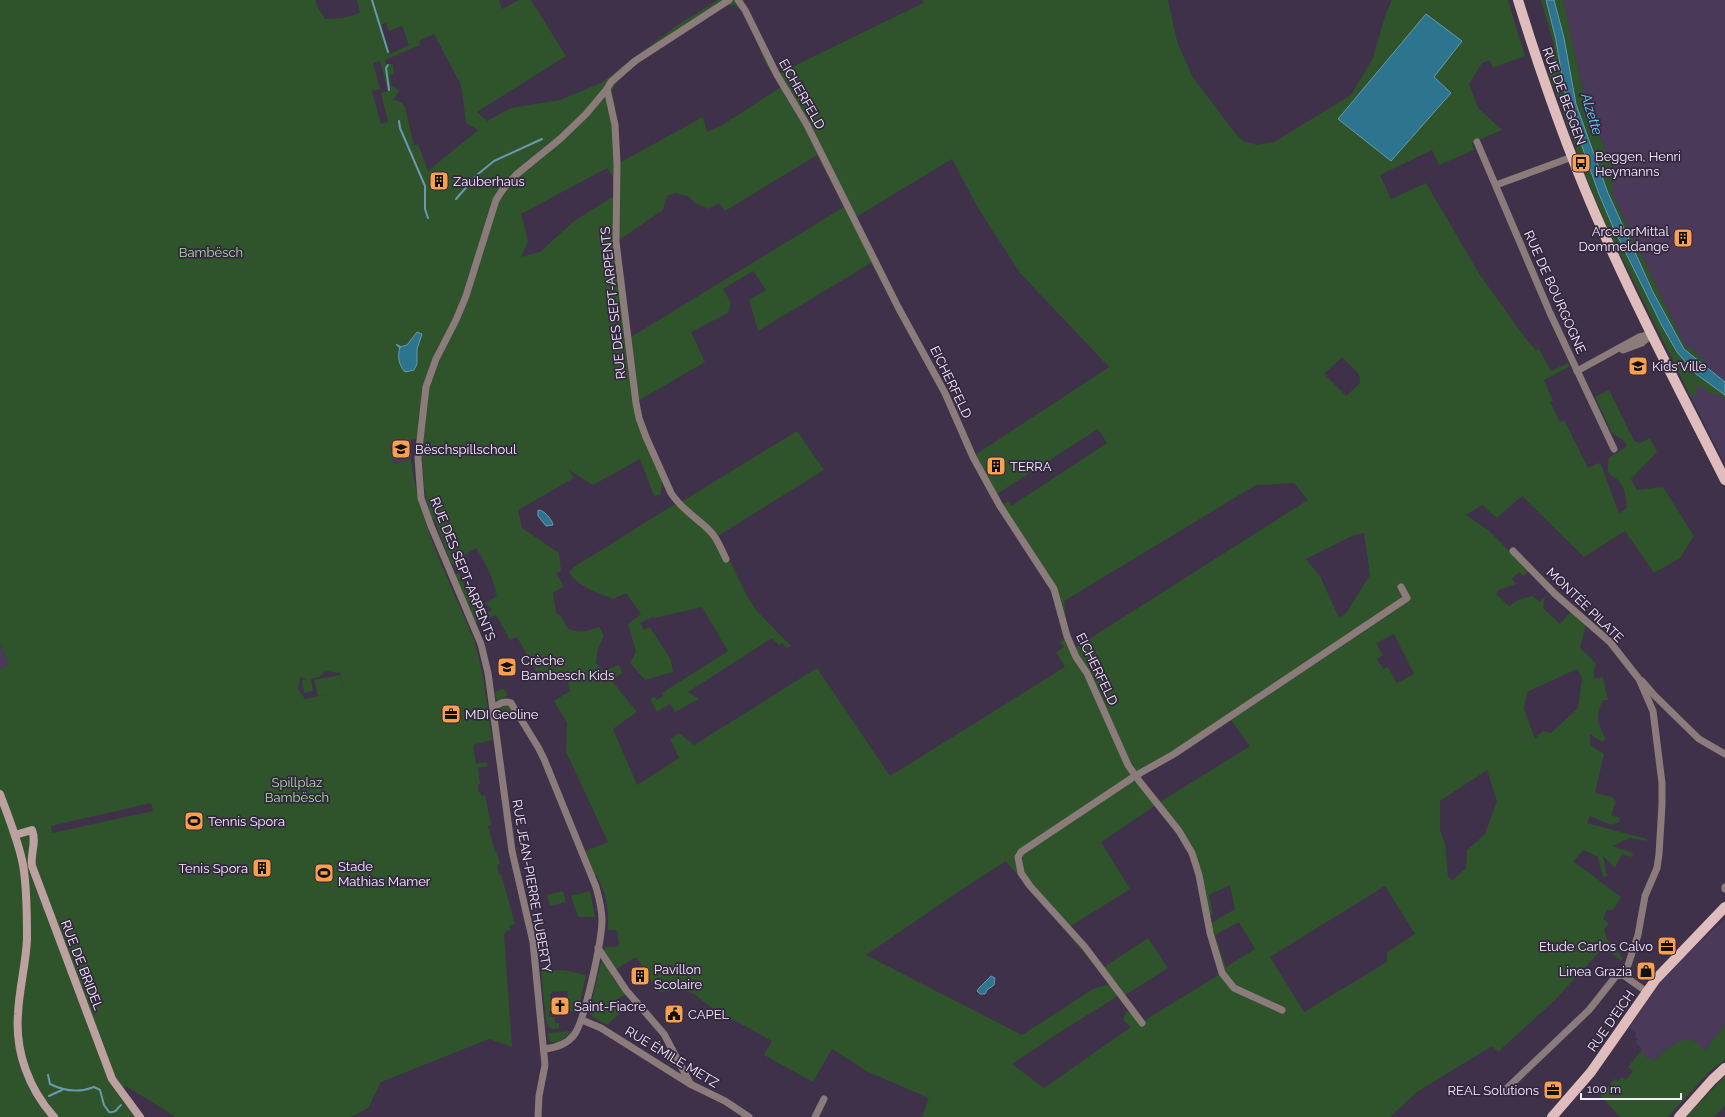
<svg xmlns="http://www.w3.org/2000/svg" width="1725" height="1117" font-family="Raleway,sans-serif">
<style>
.built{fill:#4b3959}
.green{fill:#2f532a;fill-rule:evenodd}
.water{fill:#2d758e;stroke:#6999af}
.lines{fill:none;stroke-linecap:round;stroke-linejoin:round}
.stream{stroke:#6999af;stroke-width:2}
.street{stroke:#8c7b7b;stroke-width:7}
.secondary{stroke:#bca1a0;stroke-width:8}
.primary{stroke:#e0bdbd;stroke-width:10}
.labels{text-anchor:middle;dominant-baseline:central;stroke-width:3.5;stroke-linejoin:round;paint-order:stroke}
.street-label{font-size:13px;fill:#f4ecfc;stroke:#34273f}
.poi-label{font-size:13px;fill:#f4ecfc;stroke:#34273f;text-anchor:start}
.park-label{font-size:13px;fill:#a4df9b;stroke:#34273f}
.water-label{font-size:14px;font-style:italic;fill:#65cff4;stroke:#34273f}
</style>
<rect width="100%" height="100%" fill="#3f314a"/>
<g class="built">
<path d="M1563 0H1725V382L1708 367 1703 359 1689 347 1686 348 1611 192 1613 191 1611 184 1613 178 1617 176 1586 105Z"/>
<path d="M1701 384 1717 393 1725 400V464L1691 397 1697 394 1694 388Z"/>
<path d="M411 440V459L394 464 389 445Z"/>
<path d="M0 644 9 665 0 669Z"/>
<path d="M1725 919V1024L1705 1051 1693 1041 1674 1044 1654 1061 1640 1052 1641 1048 1636 1042 1638 1039 1635 1037 1636 1033 1629 1028 1662 980 1696 945Z"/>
</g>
<g class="green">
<path d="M0 0H316L317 6 325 19 343 18 360 13 357 0H499L502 9 519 0H531L566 56 477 112 487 121 511 108 560 100 601 83 676 26 718 0H743L780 73 923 3V0H1168L1177 41 1192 76 1235 133 1243 141 1257 145 1274 142 1351 95 1373 58 1385 16 1392 0H1508L1525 56 1493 68 1490 60 1482 63 1469 84 1478 108 1502 130 1472 143 1474 150 1439 165 1432 150 1380 175 1391 199 1426 183 1480 275 1526 339 1536 350 1539 349 1551 371 1568 363 1569 367 1544 380 1553 401 1550 402 1560 422 1564 420 1588 468 1599 463 1602 467 1619 514 1627 507C1626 501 1625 490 1622 485 1612 471 1605 480 1609 458L1627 446 1624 441 1612 433 1595 397 1609 390 1634 441 1640 443 1650 438 1657 452 1631 479 1637 490 1663 487 1694 536 1680 558 1654 573 1625 531 1584 557 1522 496 1497 518 1482 505 1466 515 1488 530 1529 571 1523 576 1519 572 1512 579 1516 584 1499 590 1496 594 1509 606 1518 600 1532 596 1540 602 1545 596 1543 608 1560 624 1571 611 1586 625 1580 648 1596 663 1594 669V679L1603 677 1608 700H1603C1595 718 1597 723 1606 739L1602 742 1590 734V745L1604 754 1595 793 1612 797 1616 802 1611 815 1620 818 1619 822 1611 825 1590 816 1587 823 1647 839V841L1630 838 1612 846 1633 853 1632 857 1622 854 1615 868 1603 856 1607 876 1603 877 1598 857 1584 850 1573 861 1621 897 1613 910H1607L1603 919 1609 923 1604 930 1607 939 1623 958 1621 961 1604 947 1554 1001 1498 1052 1492 1046 1417 1092 1390 1117H922L929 1098 868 1072 832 1049 813 1082 764 1055 772 1041 712 1008 694 994 681 990 659 992 636 957 615 970 604 951 605 947 619 946 617 930H608V913L605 895 597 875 594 876 583 852 608 842 566 752 567 723 554 701 570 691 567 680 562 682 557 674 543 683 517 637 510 640 496 615 475 623 455 574 459 573 479 617 492 610 485 603 497 596C493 578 486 564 476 548L459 559 466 569 463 571 451 563 434 519H431L424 487 422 457 424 437 389 445 394 464 411 459C418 523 450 581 474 640L483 676 492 740 473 745 476 764 487 762 488 766 478 768 480 784 478 785V792H480L481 796 485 795 491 825 488 826 495 852H497L500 864 497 865 499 875 501 874 515 924 509 926 510 930 507 931 504 934 512 1047 489 1039 381 1082 368 1108 351 1117H176L126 1086 121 1093 140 1117H0V669L9 665 0 644ZM734 5 744 12 766 64 781 87 721 126 707 132 703 117 621 162C618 144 618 125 615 107 615 102 611 95 613 89 619 69 704 20 725 6ZM386 23 389 31 402 26 409 45 390 54 381 25ZM434 34 461 85 466 123 478 130 428 171 418 144 414 146 405 107 401 102 393 100 398 93 399 90 391 86 390 75 394 74 393 64H386L385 60 420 45 419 41ZM380 61 388 91 381 93 388 122 381 124 372 91 380 89 373 63ZM817 155 844 207 631 337 619 240 663 210 667 196 676 193 688 196 696 204 709 209 719 203 725 211ZM952 159 978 208 1020 273 1109 367 975 455 856 217ZM607 168 617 183V194L574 221 540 252 521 257 528 241 521 214ZM871 263 940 391 970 459 995 505 1051 590 1064 639 1060 642 1064 647 1056 652 1065 667 890 776 817 668 694 745 679 733 670 739 679 758 637 785 613 729 637 712 612 681 622 673 619 665 603 671 596 663 598 649 604 636 599 627C585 631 584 634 568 629L561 616 556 613 553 593 564 586 556 573 561 571 559 553 522 528 518 510 574 478 569 470 593 485 640 459 654 496 660 495 663 480 675 504 574 567 569 572C578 587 598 593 613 599L626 593 641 614 628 624 636 652 630 663 645 680 673 672 671 660 650 627 644 630 640 623 652 617 654 618 702 607 728 651 662 693 663 696 657 700 655 697 650 699 657 712 670 704 675 712 699 699 688 692 772 638 779 645 782 643 787 648 791 646 756 610 747 596 718 536 824 470 797 431 681 502C663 478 644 430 638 401L705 362 691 332 728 313 731 303 723 289 753 271 766 290 749 300 758 331ZM417 332 418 344 417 364 406 372 400 367V347L407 345ZM1342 357 1359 374 1360 383 1346 396 1324 374ZM1098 429 1107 443 1011 506 1008 501 1000 506 994 496ZM1294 483 1308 500 1075 648 1067 626 1064 601 1256 485ZM1364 533 1370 575 1347 612 1339 618 1320 576 1306 559 1354 535ZM1394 634 1414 674 1397 683 1388 667 1383 669 1377 659 1383 655 1376 643ZM1080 657 1089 673 1086 679 1076 660ZM1577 669 1582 678 1578 708 1551 733 1543 731 1535 739 1524 709 1527 692ZM326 671 340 673 344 691 340 675 314 680 318 696 329 694 305 699 298 689 300 677 307 679 302 680 304 693 313 691 311 679 319 677ZM1231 720 1250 746 1160 802 1141 778 1143 775ZM1487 770 1497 801 1485 834 1467 850 1466 868 1453 880 1448 877 1445 843 1440 831V801ZM151 803 153 811 52 833 51 826ZM1156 805 1178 834 1190 853 1202 899 1220 974 1142 1022 1122 997 1168 968 1148 938 1104 967 1071 926 1130 889 1101 842ZM1006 861C1040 903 1076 941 1109 984L1093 989 1022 1035 866 955 958 892ZM1230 885 1235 909 1211 923 1209 916 1213 914 1209 895ZM1385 886 1415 934 1387 952V962L1304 1012 1270 957ZM1239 922 1255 949 1226 967 1215 935ZM1118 996 1129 1011 1125 1013 1123 1020 1131 1027 1044 1088 1012 1064 1065 1029Z"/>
<path d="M1541 0H1545L1556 40 1562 77 1568 107 1599 194 1613 227 1662 326 1677 352 1725 395V400L1717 393 1714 395 1706 391 1701 385 1695 388 1697 394 1691 397 1608 230 1585 174 1546 66 1554 63 1552 56 1554 45Z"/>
<path d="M1554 0H1563L1586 105 1617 177 1613 178 1611 184 1614 191 1611 192 1686 348 1689 347 1703 359 1708 367 1684 349 1653 292 1608 193 1576 104 1564 38Z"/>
<path d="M503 688 508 695 497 701 495 692Z"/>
<path d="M506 705H508L518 717 500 720 498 710Z"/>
<path d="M563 891 566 902 550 906 547 895Z"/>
<path d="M590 891 595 917H578L571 896Z"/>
<path d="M601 962H605L614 980 626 994 616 1000 623 1010 607 1025 593 1017 589 1013Z"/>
<path d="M564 970 586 975 578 1013 570 1011 567 991 552 992 550 995 553 1010 549 1011V1017H555V1023H559V1028L552 1029 548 1026 546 1020 541 971Z"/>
<path d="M1725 1024V1060L1709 1072 1668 1117H1620L1601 1096 1614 1079 1618 1081 1622 1077 1626 1080 1633 1071 1628 1067 1640 1052 1654 1061C1664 1052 1678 1035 1693 1041 1697 1042 1702 1048 1705 1051Z"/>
<path d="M572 1031C566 1037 558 1045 549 1041L548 1033Z"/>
<path d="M1725 1076V1106L1714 1117H1686Z"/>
</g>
<g class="water">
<path d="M1546 0H1554L1564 38 1576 104 1608 193 1653 292 1684 349 1725 382V395L1696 374 1677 352 1662 326 1613 227 1599 194 1568 107 1562 77 1556 40Z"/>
<path d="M1426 14 1462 41 1434 77 1451 93 1391 161 1338 119Z"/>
<path d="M417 332 422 334 417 349V364L414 370 405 372C399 366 397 356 400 347L407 345Z"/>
<path d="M538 510C544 510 552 519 553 525L546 526 538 516Z"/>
<path d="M991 976 995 978 994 985 987 990 985 994H980L977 991 979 988Z"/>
</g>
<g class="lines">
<g class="stream">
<path d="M372 0 388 52"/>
<path d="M388 65 386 68 389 90"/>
<path d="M399 121 400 128 425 186V209L428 218"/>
<path d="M456 199 478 174 494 161 542 139"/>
<path d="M397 345 400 347"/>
<path d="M48 1075 50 1084C64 1091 79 1093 94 1087L100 1090 104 1105 109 1112C117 1113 116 1109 121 1105"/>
<path d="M49 1096 62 1090"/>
</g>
<g class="street">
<path d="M738 0 745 10 777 75 807 125 898 307 945 393 973 457 1000 506 1054 589 1067 636 1076 657 1087 673 1128 765 1140 782 1179 831 1192 853 1199 875 1210 933 1222 973 1234 988 1282 1010"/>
<path d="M607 89 615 125 617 164 616 242 636 403 639 418 646 437 671 493C681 509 697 518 710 531 718 539 721 549 726 559"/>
<path d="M1477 142 1550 313 1614 449"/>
<path d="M1496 185 1572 157"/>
<path d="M1623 350 1642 343 1652 334"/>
<path d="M1577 371 1639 337 1652 334"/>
<path d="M1513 551 1555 594 1610 642 1639 679 1653 711 1662 783V805L1659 854 1657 868 1645 896 1638 935 1628 965 1623 975 1647 992"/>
<path d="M1642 681 1655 696 1699 739 1725 754"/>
<path d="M493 708C499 704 504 700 511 703L538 747 544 759 596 887C599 898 602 908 602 920 602 939 585 1021 574 1035 567 1044 555 1048 544 1049"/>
<path d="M1725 887V889"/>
<path d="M598 948 626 990 664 1034 690 1083"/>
<path d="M582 1020 601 1028 690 1084 725 1101 749 1117"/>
<path d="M1142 1023 1085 947 1030 886 1021 873 1018 857 1021 852 1135 776 1174 754 1407 598 1401 587"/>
<path d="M1503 1092 1589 1010 1616 976 1623 975"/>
<path d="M538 1117 539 1096 545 1065 533 942 512 851 488 673 481 644 431 526 421 498 418 458 426 387 436 359 456 320 466 296 496 200 503 189 517 174 560 139 586 114 607 89 611 82 635 61 729 0"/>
<path d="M815 1117 824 1099"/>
</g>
<g class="secondary">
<path d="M0 794C8 816 17 838 22 860 27 880 27 918 27 939 26 964 19 989 18 1014 15 1052 29 1089 54 1117"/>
<path d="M15 835 32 830C37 843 30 853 32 866L112 1079 140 1117"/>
</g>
<g class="primary">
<path d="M1518 0C1543 81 1571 161 1606 238 1642 320 1685 400 1725 480"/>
<path d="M1552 1117 1591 1072 1656 979 1725 907"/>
<path d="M1679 1117 1712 1080 1725 1068"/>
</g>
</g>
<defs>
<symbol id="bus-square" viewBox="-11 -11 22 22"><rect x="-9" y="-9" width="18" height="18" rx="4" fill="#f9a04d" stroke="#34273f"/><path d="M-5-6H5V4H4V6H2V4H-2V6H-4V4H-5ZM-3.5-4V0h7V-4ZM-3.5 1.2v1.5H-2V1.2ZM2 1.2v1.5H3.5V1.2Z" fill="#111"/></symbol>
<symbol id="building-square" viewBox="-11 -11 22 22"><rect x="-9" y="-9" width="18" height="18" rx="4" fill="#f9a04d" stroke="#34273f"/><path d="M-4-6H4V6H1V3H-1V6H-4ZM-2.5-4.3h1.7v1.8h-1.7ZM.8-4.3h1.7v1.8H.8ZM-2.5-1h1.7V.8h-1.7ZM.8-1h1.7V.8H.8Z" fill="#111"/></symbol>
<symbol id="school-square" viewBox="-11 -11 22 22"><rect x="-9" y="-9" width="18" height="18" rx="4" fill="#f9a04d" stroke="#34273f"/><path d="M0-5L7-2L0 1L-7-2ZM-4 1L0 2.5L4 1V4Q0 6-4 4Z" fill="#111"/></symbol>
<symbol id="office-square" viewBox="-11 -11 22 22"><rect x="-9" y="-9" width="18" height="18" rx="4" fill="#f9a04d" stroke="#34273f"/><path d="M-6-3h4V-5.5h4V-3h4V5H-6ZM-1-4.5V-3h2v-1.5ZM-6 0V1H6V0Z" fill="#111"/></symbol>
<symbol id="stadium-square" viewBox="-11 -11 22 22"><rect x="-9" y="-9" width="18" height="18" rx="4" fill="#f9a04d" stroke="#34273f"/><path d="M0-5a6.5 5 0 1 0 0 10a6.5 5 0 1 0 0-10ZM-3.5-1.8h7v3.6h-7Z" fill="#111"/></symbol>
<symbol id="shop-square" viewBox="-11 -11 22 22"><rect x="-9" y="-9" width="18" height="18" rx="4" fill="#f9a04d" stroke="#34273f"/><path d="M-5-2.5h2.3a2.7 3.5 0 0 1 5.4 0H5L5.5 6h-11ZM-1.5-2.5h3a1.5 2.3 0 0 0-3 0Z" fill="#111"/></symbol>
<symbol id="church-square" viewBox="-11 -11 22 22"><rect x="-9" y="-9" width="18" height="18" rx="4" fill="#f9a04d" stroke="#34273f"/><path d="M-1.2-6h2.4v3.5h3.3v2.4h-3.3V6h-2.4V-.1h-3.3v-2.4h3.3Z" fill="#111"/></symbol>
<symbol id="civic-square" viewBox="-11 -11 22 22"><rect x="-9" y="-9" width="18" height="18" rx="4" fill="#f9a04d" stroke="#34273f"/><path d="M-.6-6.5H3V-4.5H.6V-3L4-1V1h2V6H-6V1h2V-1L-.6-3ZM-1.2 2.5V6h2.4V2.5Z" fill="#111"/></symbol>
</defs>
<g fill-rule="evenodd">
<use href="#bus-square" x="1570" y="152" width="22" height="22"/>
<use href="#building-square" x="428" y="170" width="22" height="22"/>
<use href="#building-square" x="1672" y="227" width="22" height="22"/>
<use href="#school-square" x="1627" y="355" width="22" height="22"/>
<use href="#school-square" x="390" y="438" width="22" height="22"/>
<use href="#building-square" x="985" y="455" width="22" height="22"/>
<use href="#school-square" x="496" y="656" width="22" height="22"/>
<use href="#office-square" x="440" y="703" width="22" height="22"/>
<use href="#stadium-square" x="183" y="810" width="22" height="22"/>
<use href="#building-square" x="251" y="857" width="22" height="22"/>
<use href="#stadium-square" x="313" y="862" width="22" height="22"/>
<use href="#office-square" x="1656" y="935" width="22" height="22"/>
<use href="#shop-square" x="1635" y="960" width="22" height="22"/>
<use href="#building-square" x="629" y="965" width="22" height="22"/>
<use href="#church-square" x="549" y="995" width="22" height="22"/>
<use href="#civic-square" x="663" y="1003" width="22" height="22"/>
<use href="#office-square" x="1542" y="1079" width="22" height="22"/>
</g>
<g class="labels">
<g class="street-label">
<text transform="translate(802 94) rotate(60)">EICHERFELD</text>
<text transform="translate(1564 96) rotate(70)">RUE DE BEGGEN</text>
<text transform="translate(1555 292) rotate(66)">RUE DE BOURGOGNE</text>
<text transform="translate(613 303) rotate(-96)">RUE DES SEPT-ARPENTS</text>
<text transform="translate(951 382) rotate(64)">EICHERFELD</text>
<text transform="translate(463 569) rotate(68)">RUE DES SEPT-ARPENTS</text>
<text transform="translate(1585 605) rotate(44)">MONTÉE PILATE</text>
<text transform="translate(1097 669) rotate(64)">EICHERFELD</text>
<text transform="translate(532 886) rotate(80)">RUE JEAN-PIERRE HUBERTY</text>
<text transform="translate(82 965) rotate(69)">RUE DE BRIDEL</text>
<text transform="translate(1611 1021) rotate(-55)">RUE D'EICH</text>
<text transform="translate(672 1057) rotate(31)">RUE ÉMILE METZ</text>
</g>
<g class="poi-label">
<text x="1595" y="156">Beggen, Henri<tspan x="1595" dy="15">Heymanns</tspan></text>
<text x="453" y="181">Zauberhaus</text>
<text x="1669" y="231" text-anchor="end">ArcelorMittal<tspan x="1669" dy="15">Dommeldange</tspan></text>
<text x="1652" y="366">Kids'Ville</text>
<text x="415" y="449">Bëschspillschoul</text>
<text x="1010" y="466">TERRA</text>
<text x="521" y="660">Crèche<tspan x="521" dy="15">Bambesch Kids</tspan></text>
<text x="465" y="714">MDI Geoline</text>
<text x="208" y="821">Tennis Spora</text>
<text x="338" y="866">Stade<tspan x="338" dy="15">Mathias Mamer</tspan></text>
<text x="248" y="868" text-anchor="end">Tenis Spora</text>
<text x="1653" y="946" text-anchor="end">Etude Carlos Calvo</text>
<text x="654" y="969">Pavillon<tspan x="654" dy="15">Scolaire</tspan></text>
<text x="1632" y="971" text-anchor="end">Linea Grazia</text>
<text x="574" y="1006">Saint-Fiacre</text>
<text x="688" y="1014">CAPEL</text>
<text x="1539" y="1090" text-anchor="end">REAL Solutions</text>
</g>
<g class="park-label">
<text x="211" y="252">Bambësch</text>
<text x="297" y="782">Spillplaz<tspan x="297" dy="15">Bambësch</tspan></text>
</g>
<g class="water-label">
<text transform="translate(1592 114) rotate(73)">Alzette</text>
</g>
</g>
<path d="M1581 1093v6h100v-6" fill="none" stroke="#f4ecfc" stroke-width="2"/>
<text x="1587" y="1093" font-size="12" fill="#f4ecfc" stroke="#34273f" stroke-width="3" paint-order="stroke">100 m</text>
</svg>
